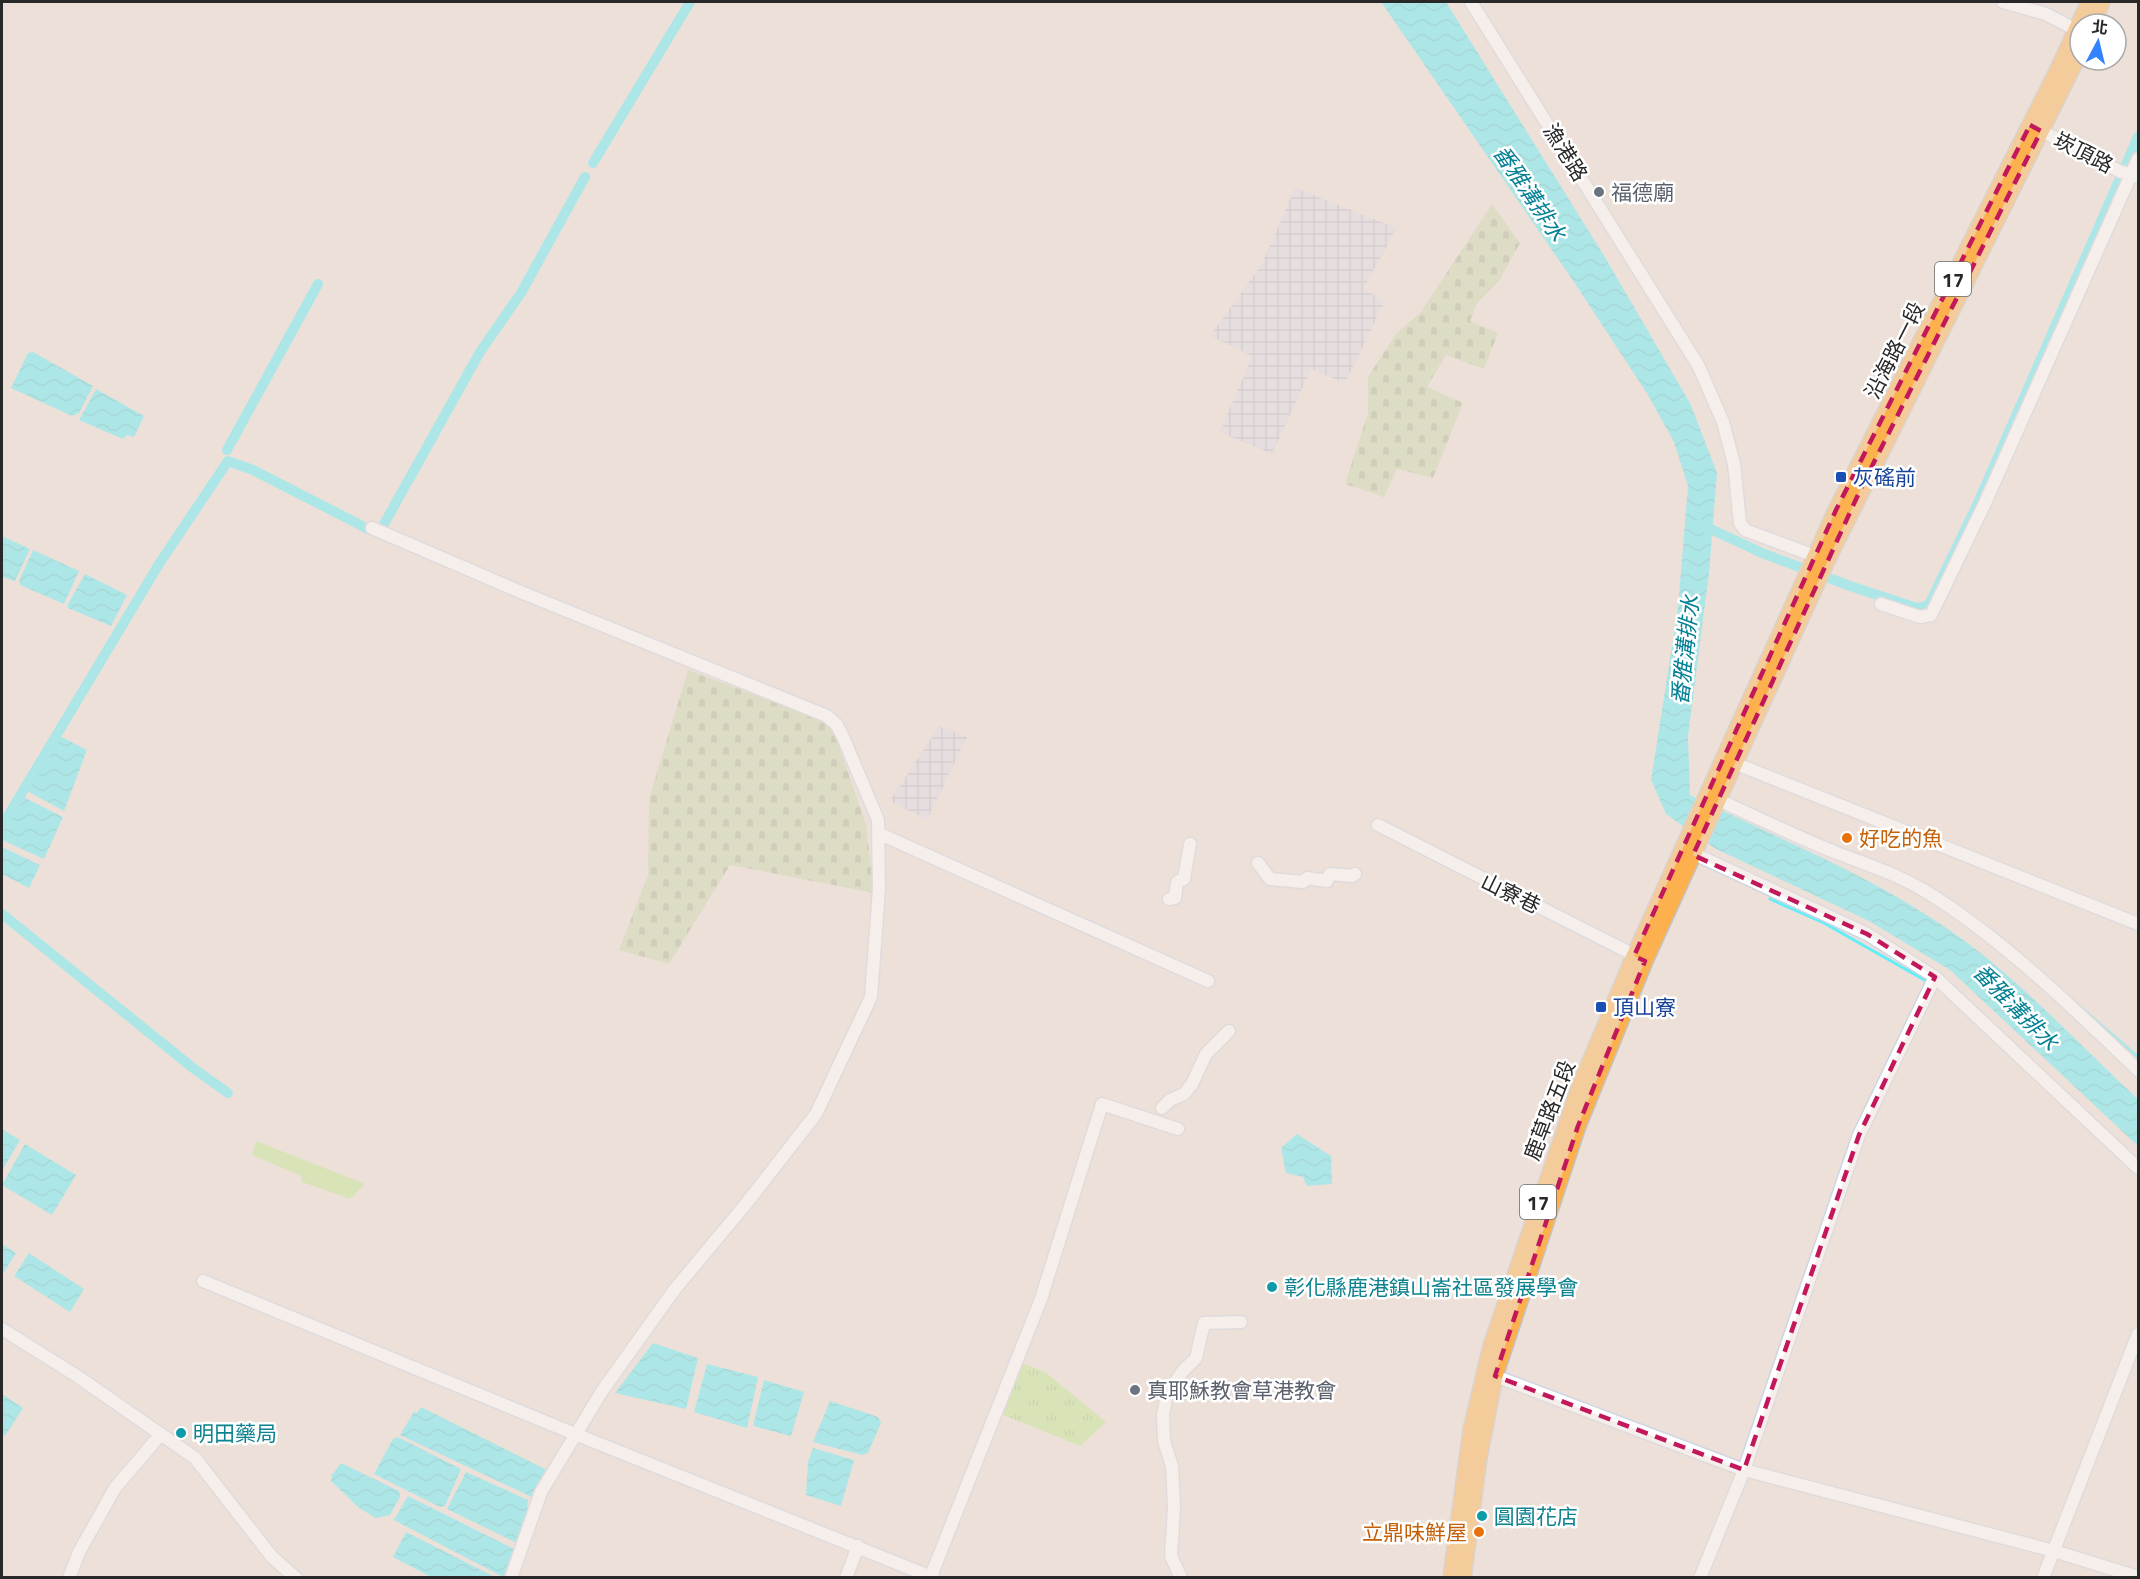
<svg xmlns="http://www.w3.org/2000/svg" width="2140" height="1579" font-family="'Titillium Web','Noto Sans TC',sans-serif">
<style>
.industrial{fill:url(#industrial-grid)}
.grass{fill:#bfe890}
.cemetery{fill:url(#cemetery-stones)}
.park{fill:url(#park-tufts)}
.water{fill:url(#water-waves)}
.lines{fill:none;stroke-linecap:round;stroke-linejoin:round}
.stream{stroke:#61eef8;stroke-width:3}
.canal{stroke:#61eef8;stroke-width:10}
.minor-casing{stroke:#ced6e3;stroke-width:15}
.major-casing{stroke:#c3c3c3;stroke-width:18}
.minor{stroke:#fff;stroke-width:12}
.major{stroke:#fcb14e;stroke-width:15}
.marked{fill:none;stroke:#c2185b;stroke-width:4.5;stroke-dasharray:12 8;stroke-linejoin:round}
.worship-dot{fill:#6b7280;stroke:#fff;stroke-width:2}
.transit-dot{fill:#1a4fb4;stroke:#fff;stroke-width:2}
.food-dot{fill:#e8710a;stroke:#fff;stroke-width:2}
.culture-dot{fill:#0f9aa8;stroke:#fff;stroke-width:2}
.labels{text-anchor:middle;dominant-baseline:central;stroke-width:5;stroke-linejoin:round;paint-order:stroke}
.shield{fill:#fff;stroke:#686868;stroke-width:1.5}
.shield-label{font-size:20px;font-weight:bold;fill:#282828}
.street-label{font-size:21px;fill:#282828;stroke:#fff}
.worship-label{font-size:21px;fill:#5b616d;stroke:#fff;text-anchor:start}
.transit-label{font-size:21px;fill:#164399;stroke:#fff;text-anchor:start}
.food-label{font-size:21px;fill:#c56008;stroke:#fff;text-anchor:start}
.culture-label{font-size:21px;fill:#0d838f;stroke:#fff;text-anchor:start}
.water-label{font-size:22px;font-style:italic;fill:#048094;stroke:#fff}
</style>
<defs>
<pattern id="industrial-grid" width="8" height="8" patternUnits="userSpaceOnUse" patternTransform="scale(1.5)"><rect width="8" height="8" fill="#dbdae4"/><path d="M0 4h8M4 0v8" fill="none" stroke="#bcbbc4"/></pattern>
<pattern id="cemetery-stones" width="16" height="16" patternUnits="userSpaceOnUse" patternTransform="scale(1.5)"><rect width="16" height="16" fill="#cbd8ae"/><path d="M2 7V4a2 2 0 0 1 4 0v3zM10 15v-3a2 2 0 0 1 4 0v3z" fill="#aeb996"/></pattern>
<pattern id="park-tufts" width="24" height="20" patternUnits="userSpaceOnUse" patternTransform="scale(1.5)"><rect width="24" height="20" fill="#bfe890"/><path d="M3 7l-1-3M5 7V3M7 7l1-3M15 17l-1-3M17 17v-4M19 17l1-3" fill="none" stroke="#a4c77c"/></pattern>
<pattern id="water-waves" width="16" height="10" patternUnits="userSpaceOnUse" patternTransform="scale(1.5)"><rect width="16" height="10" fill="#61eef8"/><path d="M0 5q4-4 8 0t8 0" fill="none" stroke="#54ccd5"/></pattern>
</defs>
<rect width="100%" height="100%" fill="#ece0d8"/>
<g class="industrial">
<path d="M1295 188 1397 228 1363 289 1385 301 1345 383 1311 369 1272 454 1220 432 1252 356 1210 336 1262 264Z"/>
<path d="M939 726 967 737 927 820 890 801Z"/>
</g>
<path class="grass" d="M256 1141 365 1184 350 1199 302 1182 301 1176 252 1155Z"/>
<g class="cemetery">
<path d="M1492 204 1520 243 1499 281 1477 303 1470 321 1498 333 1484 369 1446 355 1427 387 1463 403 1433 478 1397 469 1384 497 1345 484 1368 413V377L1396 334 1421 312Z"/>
<path d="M688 670 831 723 866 824 874 893 730 865 669 964 619 950 648 875 649 799Z"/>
</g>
<path class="park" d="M1020 1362 1045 1372 1106 1422 1080 1446 996 1412Z"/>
<g class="water">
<path d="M1381 2H1446L1603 254 1690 403 1717 473 1709 573 1688 736 1690 795C1775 837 1870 875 1948 929 2018 977 2076 1042 2138 1099V1146L1950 970 1869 921 1716 849 1666 814 1651 780 1678 608 1688 486 1674 442 1648 395 1574 282Z"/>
<path d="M33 352 93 386 79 413 72 416 11 388 28 353Z"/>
<path d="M96 389 144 416 134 437 127 435 123 439 79 420Z"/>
<path d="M2 536 30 549 15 581 2 577Z"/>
<path d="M33 550 79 571 64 604 20 585 19 581Z"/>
<path d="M85 574 127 595 111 626 68 608V604Z"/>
<path d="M58 735 87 750 64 811 25 790Z"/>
<path d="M23 797 63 817 44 859 2 840V832Z"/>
<path d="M2 847 40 865 29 888 2 874Z"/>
<path d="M2 1129 20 1140 2 1171Z"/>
<path d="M1297 1134 1331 1156 1332 1184 1307 1186 1303 1177 1286 1173 1281 1148Z"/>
<path d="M25 1144 76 1175 52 1215 2 1185Z"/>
<path d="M2 1244 16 1253 2 1275Z"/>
<path d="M29 1253 84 1289 70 1312 14 1276Z"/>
<path d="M653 1343 698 1358 686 1409 615 1393Z"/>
<path d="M707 1364 758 1377 747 1428 694 1412Z"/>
<path d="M764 1380 804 1392 791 1436 753 1426Z"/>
<path d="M2 1394 23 1408 5 1436 2 1433Z"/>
<path d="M830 1401 878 1417 881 1423 868 1453 862 1455 813 1442Z"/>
<path d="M421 1407 547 1470 538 1500 400 1435 414 1412 417 1413Z"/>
<path d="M398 1437 461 1469 445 1506 440 1507 374 1474 393 1439Z"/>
<path d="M813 1448 854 1460 841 1506 806 1495 808 1462Z"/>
<path d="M341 1463 399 1491 400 1497 390 1515 376 1518 359 1508 331 1481 332 1475Z"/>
<path d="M466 1472 528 1500 527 1507 530 1508 519 1544 447 1509Z"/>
<path d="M408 1496 518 1551 509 1577H503L394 1520Z"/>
<path d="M406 1532 495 1577H431L393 1557Z"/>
</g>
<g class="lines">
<g class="stream">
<path d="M1770 899 1824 923 1928 982"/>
<path d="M1998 935 2138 1057"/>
</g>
<g class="canal">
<path d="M593 163 690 2"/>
<path d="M227 450 318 284"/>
<path d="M384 524 480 352 521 293 585 177"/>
<path d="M1700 524 1762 553 1850 586 1917 608 1929 605 1977 505 2138 137"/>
<path d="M2 826 159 564 228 461 253 470 370 530"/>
<path d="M2 914 193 1068 228 1093"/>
</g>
<defs>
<g id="minor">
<path d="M1471 2 1698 365 1723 422 1734 464 1740 523 1745 530 1823 559"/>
<path d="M2003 2 2046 14 2080 32"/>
<path d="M2034 127 2119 171 2138 177"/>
<path d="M372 528 523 593 827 716 837 725 843 737 878 820 879 889 871 997 816 1114 745 1205 675 1289 602 1391 541 1492 511 1578"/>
<path d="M1881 604 1920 617 1931 615 1985 503 2138 159"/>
<path d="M1734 763 2138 924"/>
<path d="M1712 797C1754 816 1795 836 1837 853 1869 865 1896 874 1925 891 2002 938 2073 1008 2138 1070"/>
<path d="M1378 825 1642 959"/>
<path d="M880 834 1208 981"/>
<path d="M1686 850 1867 934 1935 977 2138 1168"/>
<path d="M1258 863 1270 879 1303 882 1307 878 1327 881 1330 874 1352 876 1355 874"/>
<path d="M1169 899 1175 898 1177 882 1184 879 1190 844"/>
<path d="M1162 1108 1170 1100 1184 1094 1192 1084 1206 1054 1229 1031"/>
<path d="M203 1281 575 1434 934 1578"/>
<path d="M2 1329 77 1376 195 1458 272 1557 296 1578"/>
<path d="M1495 1376 1744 1470 2054 1551 2138 1577"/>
<path d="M931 1576 1041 1299 1102 1104 1178 1129"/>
<path d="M69 1578 79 1552 115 1488 161 1434"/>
<path d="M846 1578 858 1546"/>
<path d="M1181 1578 1171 1556 1174 1508 1172 1466 1164 1441 1163 1414 1167 1395 1182 1372 1196 1358 1204 1323 1241 1322"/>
<path d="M1700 1578 1744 1470 1859 1135 1935 977"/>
<path d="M2043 1578 2138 1334"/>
</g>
<g id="major">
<path d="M2093 24 2102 2"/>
<path d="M1451 1578 1471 1430 1491 1346 1579 1088 1634 956 1836 510 2058 69 2089 2"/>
<path d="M1463 1578 1479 1458 1495 1376 1578 1126 1645 961 1827 561 2080 53"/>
</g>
</defs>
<use href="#minor" class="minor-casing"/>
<use href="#major" class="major-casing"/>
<use href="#minor" class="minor"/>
<use href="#major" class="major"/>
</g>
<path d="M0 0H2140V1579H0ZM2030 125 2041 131 1863 484 1693 855 1867 934 1935 977 1859 1135 1744 1470 1495 1376 1578 1126 1645 961 1634 956 1836 510Z" fill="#ece0d8" fill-opacity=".55" fill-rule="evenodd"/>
<path class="marked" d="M2030 125 2041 131 1863 484 1693 855 1867 934 1935 977 1859 1135 1744 1470 1495 1376 1578 1126 1645 961 1634 956 1836 510Z"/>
<g class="worship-dot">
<circle cx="1599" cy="192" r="6"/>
<circle cx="1135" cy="1390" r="6"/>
</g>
<g class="transit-dot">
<rect x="1835" y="471" width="12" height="12" rx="3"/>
<rect x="1595" y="1001" width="12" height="12" rx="3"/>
</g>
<g class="food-dot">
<circle cx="1847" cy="838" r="6"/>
<circle cx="1479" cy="1532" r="6"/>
</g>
<g class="culture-dot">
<circle cx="1272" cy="1287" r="6"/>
<circle cx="181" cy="1433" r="6"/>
<circle cx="1482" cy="1516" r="6"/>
</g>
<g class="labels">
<g class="shield">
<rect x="1935" y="262" width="36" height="34" rx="4.5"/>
<rect x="1520" y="1185" width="36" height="34" rx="4.5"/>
</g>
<g class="shield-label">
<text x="1953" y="279">17</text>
<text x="1538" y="1202">17</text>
</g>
<g class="street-label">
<text transform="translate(1566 152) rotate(58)">漁港路</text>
<text transform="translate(2084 152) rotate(27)">崁頂路</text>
<text transform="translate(1894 350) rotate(-63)">沿海路一段</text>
<text transform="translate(1511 893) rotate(26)">山寮巷</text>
<text transform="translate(1549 1110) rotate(-69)">鹿草路五段</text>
</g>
<g class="worship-label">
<text x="1611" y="192">福德廟</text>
<text x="1147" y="1390">真耶穌教會草港教會</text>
</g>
<g class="transit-label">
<text x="1853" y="477">灰磘前</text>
<text x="1613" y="1007">頂山寮</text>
</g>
<g class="food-label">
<text x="1859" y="838">好吃的魚</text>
<text x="1467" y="1532" text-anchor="end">立鼎味鮮屋</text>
</g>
<g class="culture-label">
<text x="1284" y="1287">彰化縣鹿港鎮山崙社區發展學會</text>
<text x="193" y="1433">明田藥局</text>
<text x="1494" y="1516">圓園花店</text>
</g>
<g class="water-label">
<text transform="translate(1530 193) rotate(56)">番雅溝排水</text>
<text transform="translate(1685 650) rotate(-84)">番雅溝排水</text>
<text transform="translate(2016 1007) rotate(46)">番雅溝排水</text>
</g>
</g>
<rect width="2140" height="1579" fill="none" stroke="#282828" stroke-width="6"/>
<g transform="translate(2098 42) rotate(7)"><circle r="28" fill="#ffffff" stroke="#a9a9a9" stroke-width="1.5"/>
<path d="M0-4.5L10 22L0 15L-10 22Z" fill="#3382ff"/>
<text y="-9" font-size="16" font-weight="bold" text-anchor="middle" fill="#282828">北</text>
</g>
</svg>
